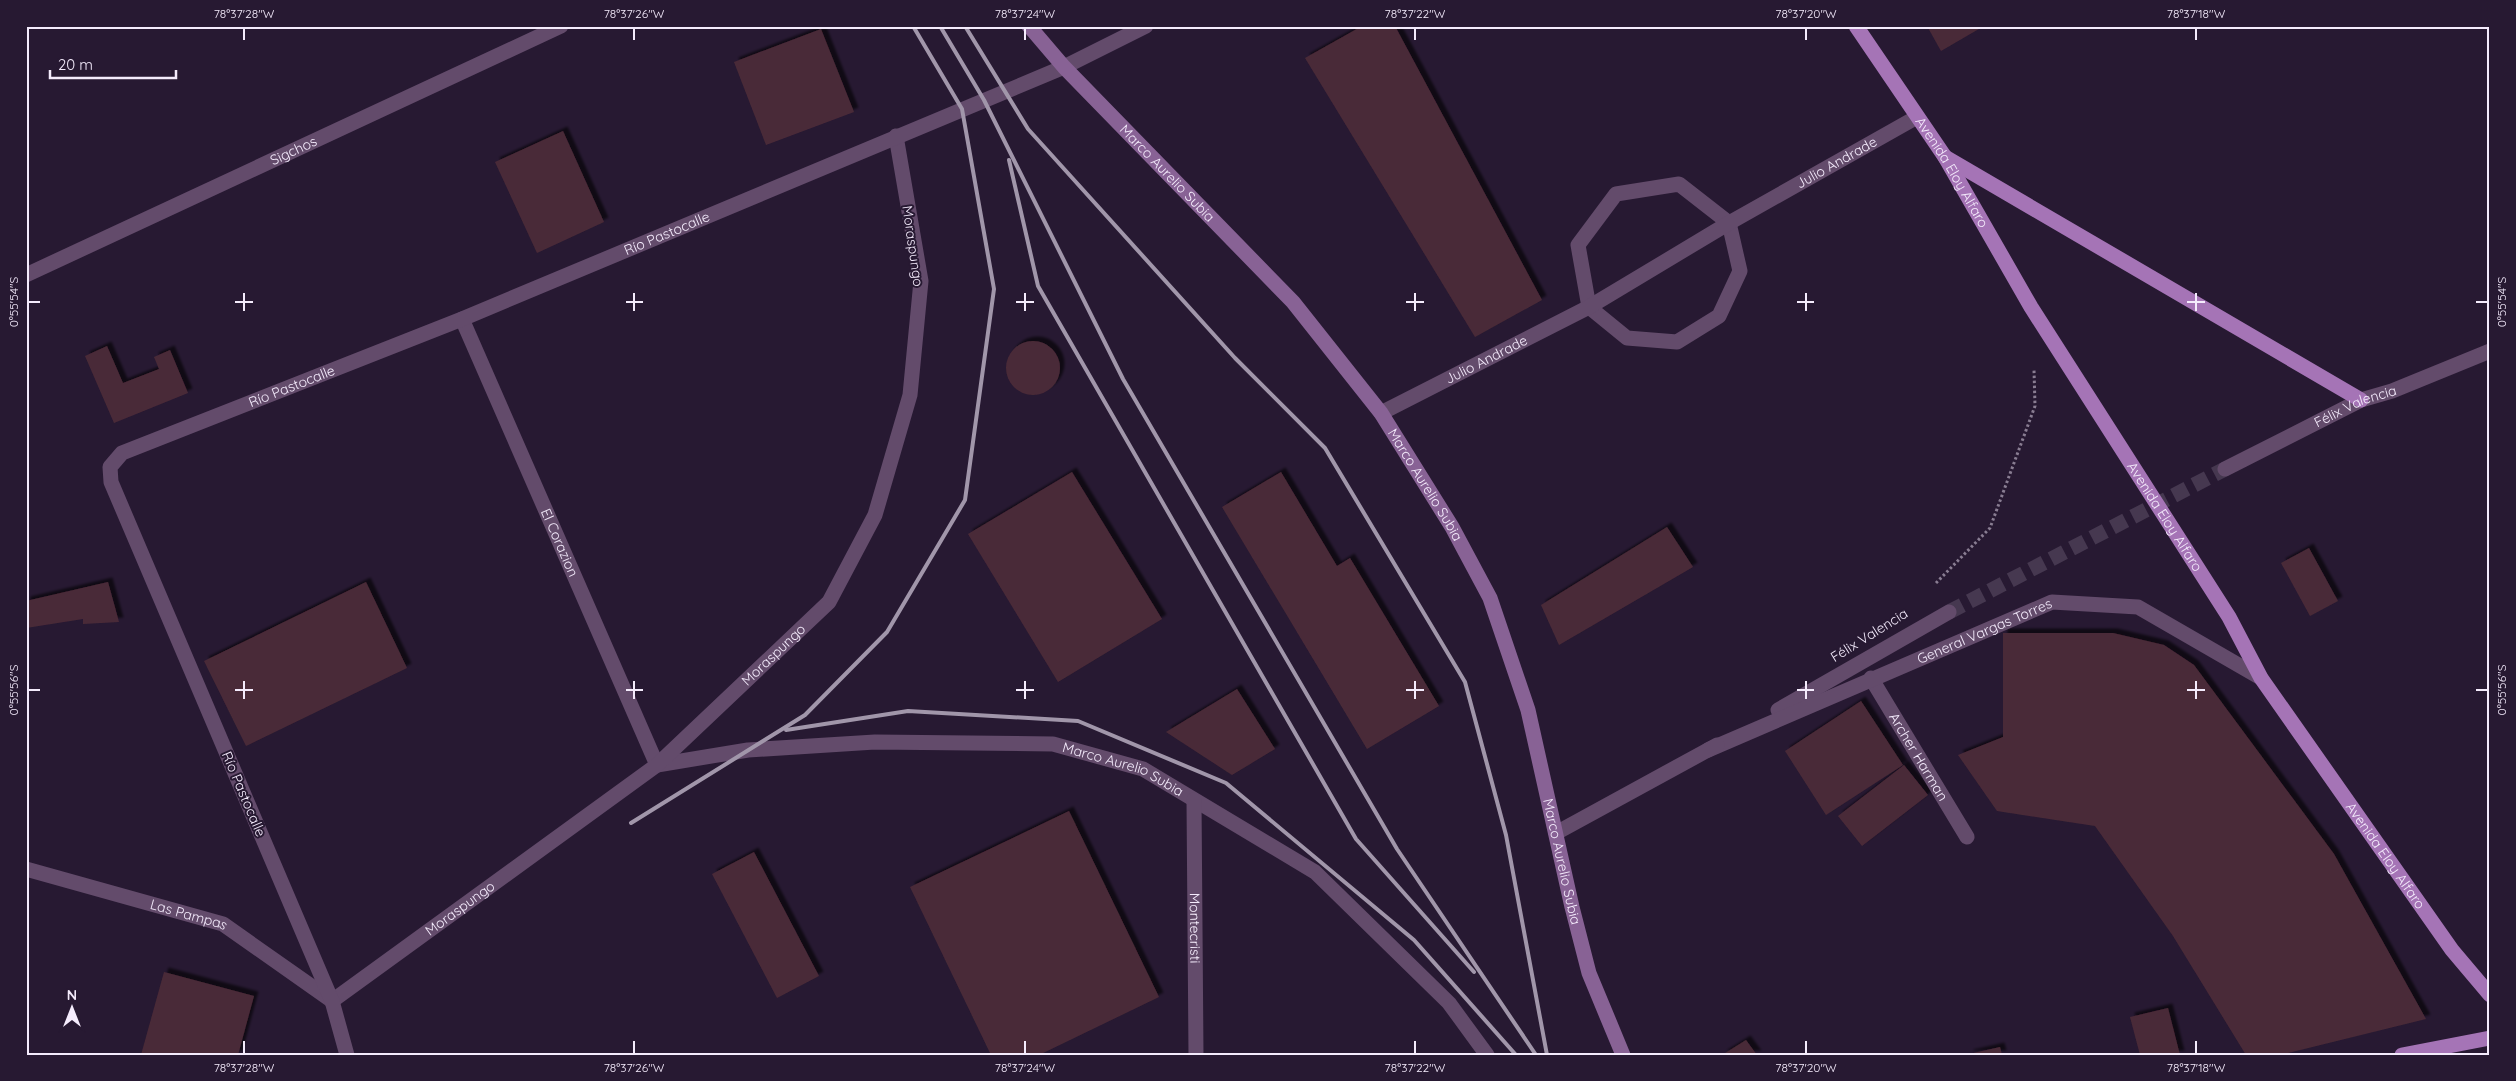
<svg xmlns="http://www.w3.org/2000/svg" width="2516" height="1081" font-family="Quicksand,sans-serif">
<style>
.building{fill:#4a2a37;filter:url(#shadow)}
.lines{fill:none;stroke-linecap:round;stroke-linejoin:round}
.street-tunnel{stroke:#463850;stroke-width:15;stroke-dasharray:15 8;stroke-linecap:butt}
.path{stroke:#897d92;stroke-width:3;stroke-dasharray:2.5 2.5;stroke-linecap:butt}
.lane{stroke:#634b6b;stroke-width:15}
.street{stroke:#634b6b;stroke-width:15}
.secondary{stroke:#886295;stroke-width:15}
.primary{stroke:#a574b6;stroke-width:15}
.rail{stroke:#a196aa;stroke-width:4}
.ticks{fill:none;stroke:#f4ebfc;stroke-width:2}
.labels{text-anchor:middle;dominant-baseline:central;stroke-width:4;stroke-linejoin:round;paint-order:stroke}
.street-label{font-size:14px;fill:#f4ebfc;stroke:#271932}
.neatline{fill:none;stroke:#f4ebfc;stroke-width:2}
.ticks-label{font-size:12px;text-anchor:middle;fill:#f4ebfc}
</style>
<defs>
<filter id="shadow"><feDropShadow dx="4.5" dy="-4.5" stdDeviation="1" flood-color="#0009"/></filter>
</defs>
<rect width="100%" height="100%" fill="#271932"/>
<g class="building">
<path d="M1362 26H1395L1542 300 1475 337 1305 58Z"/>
<path d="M1927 26H1984L1941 51Z"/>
<path d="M821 29 854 112 766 145 734 62Z"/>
<path d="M563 131 604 222 537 253 495 162Z"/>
<circle cx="1033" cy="368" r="27"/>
<path d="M107 346 123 383 159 369 154 357 170 350 188 393 114 423 85 356Z"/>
<path d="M1072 472 1162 619 1058 682 968 534Z"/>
<path d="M1281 472 1337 566 1350 558 1439 706 1367 749 1222 507Z"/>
<path d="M1667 527 1693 567 1559 645 1541 605Z"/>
<path d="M2309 548 2338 601 2310 616 2281 563Z"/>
<path d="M108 582 119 622 83 624V619L26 628V601Z"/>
<path d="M366 582 407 668 246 746 204 661Z"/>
<path d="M2003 633H2113L2164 645 2194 665 2334 854 2426 1019 2280 1055H2246L2173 936 2095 826 1997 811 1958 755 2003 737Z"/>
<path d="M1237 689 1275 749 1232 775 1166 732Z"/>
<path d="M1861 701 1903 765 1826 815 1785 751Z"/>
<path d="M1904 765 1928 795 1862 846 1838 816Z"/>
<path d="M1069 811 1159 997 1039 1055H991L910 887Z"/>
<path d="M754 852 819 976 777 998 712 874Z"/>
<path d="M164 972 254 996 238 1055H141Z"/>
<path d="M2168 1008 2180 1055H2140L2130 1017Z"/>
<path d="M1746 1040 1757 1055H1722Z"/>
<path d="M2000 1047 2002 1055H1969V1054Z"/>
</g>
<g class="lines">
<path class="street-tunnel" d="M1949 612 2225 469"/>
<path class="path" d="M1936 583 1990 528 2035 406 2034 370"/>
<path class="lane" id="s1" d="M1871 678 1967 837"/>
<g class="street">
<path d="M1679 184 1729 223 1740 271 1719 316 1677 342 1627 338 1589 307 1578 245 1616 194Z"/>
<path id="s2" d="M26 275 561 26"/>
<path id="s3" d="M462 319 657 765 748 750 875 742 1053 744 1143 769 1315 872 1449 1003 1487 1055"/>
<path id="s4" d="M1381 413 1589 307 1729 223 1917 117"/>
<path id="s5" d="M2225 469 2361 400 2392 391 2490 351"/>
<path d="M1778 710 1949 612"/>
<path id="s6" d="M1708 750 2052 602 2138 607 2261 678"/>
<path id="s7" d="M1194 800 1196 1055"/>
<path d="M1556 833 1717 745"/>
<path id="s8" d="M26 869 223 924 331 1000"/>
<path id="s9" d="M332 1001 657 765 829 602 875 515 910 395 921 281 896 136"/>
<path id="s10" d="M347 1055 332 1001 111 482 110 467 122 453 462 319 1064 67 1146 26"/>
</g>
<path class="secondary" id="s11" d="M1029 26 1064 67 1293 302 1381 413 1452 527 1490 598 1528 710 1572 907 1589 973 1623 1055"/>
<g class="primary">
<path id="s12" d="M1856 26 1945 157 2031 307 2229 617 2261 678 2452 950 2490 995"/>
<path d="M1945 157 2361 400"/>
<path d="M2402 1055 2490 1038"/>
</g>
<g class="rail">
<path d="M940 26 984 100 1123 379 1397 849 1536 1055"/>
<path d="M965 26 1028 129 1235 358 1325 448 1465 682 1506 835 1547 1055"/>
<path d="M1009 160 1038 286 1356 839 1474 972"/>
<path d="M786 730 908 711 1078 721 1226 783 1414 940 1516 1055"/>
<path d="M631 823 805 715 887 632 965 500 994 289 962 109 913 26"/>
</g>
</g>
<path class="ticks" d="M244 28V40M634 28V40M1025 28V40M1415 28V40M1806 28V40M2196 28V40M244 293V311M634 293V311M1025 293V311M1415 293V311M1806 293V311M2196 293V311M28 302H40M235 302H253M626 302H643M1016 302H1034M1406 302H1424M1797 302H1814M2187 302H2205M2476 302H2488M244 681V699M634 681V699M1025 681V699M1415 681V699M1806 681V699M2196 681V699M28 690H40M235 690H253M626 690H643M1016 690H1034M1406 690H1424M1797 690H1814M2187 690H2205M2476 690H2488M244 1041V1054M634 1041V1054M1025 1041V1054M1415 1041V1054M1806 1041V1054M2196 1041V1054"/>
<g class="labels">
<g class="street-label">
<text stroke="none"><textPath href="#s2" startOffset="295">Sigchos</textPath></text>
<text stroke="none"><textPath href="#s4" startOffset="520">Julio Andrade</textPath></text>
<text stroke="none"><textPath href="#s12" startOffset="175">Avenida Eloy Alfaro</textPath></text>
<text stroke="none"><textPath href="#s11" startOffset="202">Marco Aurelio Subia</textPath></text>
<text stroke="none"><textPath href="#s10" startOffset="1241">Río Pastocalle</textPath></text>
<text transform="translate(913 246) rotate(82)">Moraspungo</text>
<text stroke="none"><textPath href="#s4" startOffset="118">Julio Andrade</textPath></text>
<text stroke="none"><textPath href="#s10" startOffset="836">Río Pastocalle</textPath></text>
<text stroke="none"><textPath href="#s5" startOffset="145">Félix Valencia</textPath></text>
<text stroke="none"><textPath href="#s11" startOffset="608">Marco Aurelio Subia</textPath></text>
<text stroke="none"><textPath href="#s12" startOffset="580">Avenida Eloy Alfaro</textPath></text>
<text stroke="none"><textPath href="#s3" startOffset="244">El Corazion</textPath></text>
<text stroke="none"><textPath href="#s6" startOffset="301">General Vargas Torres</textPath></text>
<text transform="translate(1869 635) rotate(-32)">Félix Valencia</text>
<text stroke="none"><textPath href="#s9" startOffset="562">Moraspungo</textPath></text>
<text stroke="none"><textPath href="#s1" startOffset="92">Archer Harman</textPath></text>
<text stroke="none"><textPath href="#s3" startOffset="959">Marco Aurelio Subia</textPath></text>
<text transform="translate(244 794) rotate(67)">Río Pastocalle</text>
<text stroke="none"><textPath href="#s12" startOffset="985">Avenida Eloy Alfaro</textPath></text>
<text stroke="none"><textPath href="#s11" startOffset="1012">Marco Aurelio Subia</textPath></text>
<text stroke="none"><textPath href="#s9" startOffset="158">Moraspungo</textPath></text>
<text stroke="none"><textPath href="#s8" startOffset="169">Las Pampas</textPath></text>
<text stroke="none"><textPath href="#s7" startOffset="128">Montecristi</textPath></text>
</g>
</g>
<rect width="2516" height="1081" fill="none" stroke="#271932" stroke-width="55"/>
<g transform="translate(72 1008)" stroke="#271932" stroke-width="4" paint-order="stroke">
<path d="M0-4L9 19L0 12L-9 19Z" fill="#f4ebfc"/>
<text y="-8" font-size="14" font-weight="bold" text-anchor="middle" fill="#f4ebfc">N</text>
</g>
<path d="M50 70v8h126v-8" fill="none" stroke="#f4ebfc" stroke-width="2.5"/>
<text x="58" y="70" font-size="15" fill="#f4ebfc" stroke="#271932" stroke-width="4" paint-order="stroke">20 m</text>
<rect x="28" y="28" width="2460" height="1026" class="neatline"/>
<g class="ticks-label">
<text x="244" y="18">78°37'28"W</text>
<text x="634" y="18">78°37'26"W</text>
<text x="1025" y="18">78°37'24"W</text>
<text x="1415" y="18">78°37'22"W</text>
<text x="1806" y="18">78°37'20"W</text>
<text x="2196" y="18">78°37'18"W</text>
<text transform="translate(14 302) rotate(-90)" y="4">0°55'54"S</text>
<text transform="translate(2502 302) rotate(-90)" y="4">0°55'54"S</text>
<text transform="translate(14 690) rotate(-90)" y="4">0°55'56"S</text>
<text transform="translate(2502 690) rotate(-90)" y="4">0°55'56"S</text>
<text x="244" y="1072">78°37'28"W</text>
<text x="634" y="1072">78°37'26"W</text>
<text x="1025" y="1072">78°37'24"W</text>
<text x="1415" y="1072">78°37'22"W</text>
<text x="1806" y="1072">78°37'20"W</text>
<text x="2196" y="1072">78°37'18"W</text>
</g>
</svg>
